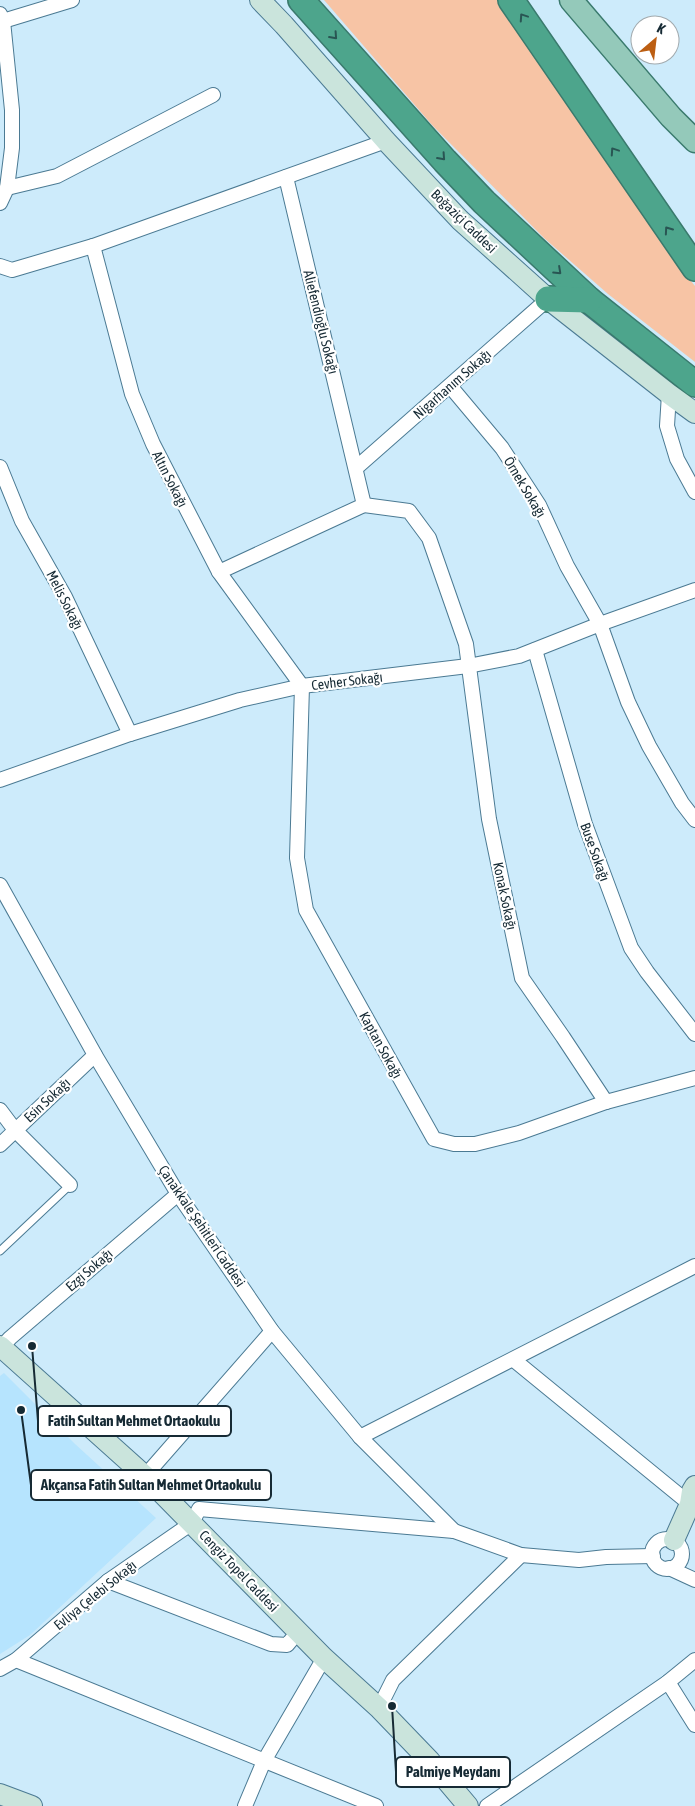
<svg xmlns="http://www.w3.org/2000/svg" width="695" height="1806" font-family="'Asap Condensed',sans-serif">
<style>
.built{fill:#b6e4fe}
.green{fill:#f7c4a5}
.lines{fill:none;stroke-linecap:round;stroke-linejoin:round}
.lane-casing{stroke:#4b7a93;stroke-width:9}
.street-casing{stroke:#4b7a93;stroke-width:16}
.secondary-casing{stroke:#4b7a93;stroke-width:22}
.primary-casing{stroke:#3a7a6d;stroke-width:25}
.highway-casing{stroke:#3a7a6d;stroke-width:28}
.lane{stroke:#fff;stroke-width:7}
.street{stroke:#fff;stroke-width:14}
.secondary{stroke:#cae4dc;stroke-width:20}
.primary{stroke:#94c9ba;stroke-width:22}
.highway{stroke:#4da58c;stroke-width:25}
.oneway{stroke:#295553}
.labels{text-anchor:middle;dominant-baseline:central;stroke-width:4.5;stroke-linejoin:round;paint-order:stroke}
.street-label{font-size:14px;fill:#162a34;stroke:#fff}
.leader{fill:none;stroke:#162a34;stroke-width:2}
.callout-dot{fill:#162a34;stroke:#fff;stroke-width:2}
.callout{fill:#fff;stroke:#162a34;stroke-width:2}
.callout-label{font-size:15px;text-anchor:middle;font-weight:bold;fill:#162a34}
</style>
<rect width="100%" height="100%" fill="#cdebfb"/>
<path class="built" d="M4 1373 75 1444 156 1518 30 1635 0 1654V1376Z"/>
<path class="green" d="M324 0H498L674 260 695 286V362L608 294 544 238 432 125Z"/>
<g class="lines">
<defs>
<path id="lane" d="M0 1251 70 1185"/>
<g id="street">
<path d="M0 14 3 21 12 110V148L7 188 0 203"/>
<path d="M3 21 72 0"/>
<path d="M286 177 364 505"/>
<path d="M7 188 57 176 213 95"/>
<path d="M93 246 132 394 153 444 219 572 302 686 297 858 306 910 434 1139 454 1144H475L519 1133 606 1102 695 1078"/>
<path d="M0 266 12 270 93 246 386 141"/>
<path d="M450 386 502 448 539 505 567 566 600 624 628 702 649 746 682 803 695 820"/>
<path d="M669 394 667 426 677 459 695 492"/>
<path d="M0 467 22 521 65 597 130 734"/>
<path d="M356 468 548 299"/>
<path d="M364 505 409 511 429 538 466 644 489 819 522 978 563 1037 606 1102"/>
<path d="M219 572 364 505"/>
<path d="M535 650 585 824 631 948 647 972 695 1034"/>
<path d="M0 780 130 734 240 700 302 686 468 666 519 656 600 624 695 590"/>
<path d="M0 885 95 1055 178 1194 272 1331 360 1437 454 1531"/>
<path d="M0 1110 15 1130 70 1185"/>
<path d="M0 1145 95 1055"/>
<path d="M0 1349 10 1338 178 1194"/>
<path d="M514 1360 690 1504"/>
<path d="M360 1437 695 1266"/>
<path d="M145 1476 272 1331"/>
<circle cx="667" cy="1554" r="15"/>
<path d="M669 1568 695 1580"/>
<path d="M108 1581 271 1644 287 1645 298 1632"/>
<path d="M16 1660 376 1806"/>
<path d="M0 1669 16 1660 108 1581 192 1523 199 1509 454 1531 521 1555 579 1560 606 1557 653 1556"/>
<path d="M668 1682 695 1725"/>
<path d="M379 1708 393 1680 521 1555"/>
<path d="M245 1806 264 1761 324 1658"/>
<path d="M487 1806 668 1682 695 1660"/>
</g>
<g id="secondary">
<path d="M260 0 284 25 386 141 460 220 548 299 669 394 695 413"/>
<path d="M0 1346 145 1476 324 1658 379 1708 430 1761 468 1806"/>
<path d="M674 1540 690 1504 692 1491 695 1486"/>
<path d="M0 1794 32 1806"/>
</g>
<path id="primary" d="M571 0 671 117 695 141"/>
<g id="highway">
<path d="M301 0 445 161 484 202 589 300 695 384"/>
<path d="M511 0 695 268"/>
<path d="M548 299 589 300"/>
</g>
</defs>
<use href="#lane" class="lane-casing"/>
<use href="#street" class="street-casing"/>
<use href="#secondary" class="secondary-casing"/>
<use href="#primary" class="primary-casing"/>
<use href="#highway" class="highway-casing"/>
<use href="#lane" class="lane"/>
<use href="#street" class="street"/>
<use href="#secondary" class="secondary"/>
<use href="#primary" class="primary"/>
<use href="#highway" class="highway"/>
</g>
<defs><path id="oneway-chevron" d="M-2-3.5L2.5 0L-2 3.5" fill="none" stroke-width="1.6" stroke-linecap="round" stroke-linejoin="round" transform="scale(1.25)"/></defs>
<g class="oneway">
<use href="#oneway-chevron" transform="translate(523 17) rotate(-124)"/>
<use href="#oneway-chevron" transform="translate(334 36) rotate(48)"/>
<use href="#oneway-chevron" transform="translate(614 151) rotate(-124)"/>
<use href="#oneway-chevron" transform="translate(442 157) rotate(48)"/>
<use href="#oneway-chevron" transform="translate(668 230) rotate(-125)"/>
<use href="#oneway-chevron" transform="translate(558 271) rotate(43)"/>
</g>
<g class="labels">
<g class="street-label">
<text transform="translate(464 221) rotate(44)">Boğaziçi Caddesi</text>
<text transform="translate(321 322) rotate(76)">Aliefendioğlu Sokağı</text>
<text transform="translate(452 384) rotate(-41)">Nigarhanım Sokağı</text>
<text transform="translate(170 479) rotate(63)">Altın Sokağı</text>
<text transform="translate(525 487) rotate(59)">Örnek Sokağı</text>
<text transform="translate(65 600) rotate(63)">Melis Sokağı</text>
<text transform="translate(347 681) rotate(-7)">Cevher Sokağı</text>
<text transform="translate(595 852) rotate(70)">Buse Sokağı</text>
<text transform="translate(505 896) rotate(78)">Konak Sokağı</text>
<text transform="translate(381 1045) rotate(61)">Kaptan Sokağı</text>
<text transform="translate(47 1100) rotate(-43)">Esin Sokağı</text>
<text transform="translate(202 1226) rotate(56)">Çanakkale Şehitleri Caddesi</text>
<text transform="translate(89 1270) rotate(-41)">Ezgi Sokağı</text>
<text transform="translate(239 1571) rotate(46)">Cengiz Topel Caddesi</text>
<text transform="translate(95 1595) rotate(-39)">Evliya Çelebi Sokağı</text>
</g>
</g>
<path class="leader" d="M32 1346L38 1421M21 1410L31 1485M392 1706L396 1772"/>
<g class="callout-dot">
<circle cx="32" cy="1346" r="5"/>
<circle cx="21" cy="1410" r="5"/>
<circle cx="392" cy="1706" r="5"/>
</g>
<g class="callout">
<rect x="38" y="1406" width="193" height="30" rx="5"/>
<rect x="31" y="1470" width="240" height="30" rx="5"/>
<rect x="396" y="1757" width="114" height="30" rx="5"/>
</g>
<g class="callout-label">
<text x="134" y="1426">Fatih Sultan Mehmet Ortaokulu</text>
<text x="151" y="1490">Akçansa Fatih Sultan Mehmet Ortaokulu</text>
<text x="453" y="1777">Palmiye Meydanı</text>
</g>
<g transform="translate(655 40) rotate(28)"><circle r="24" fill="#ffffff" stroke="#a2aaae"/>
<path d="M0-4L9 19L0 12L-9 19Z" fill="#bc5e12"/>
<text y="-8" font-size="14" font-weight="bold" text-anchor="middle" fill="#162a34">K</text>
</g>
</svg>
